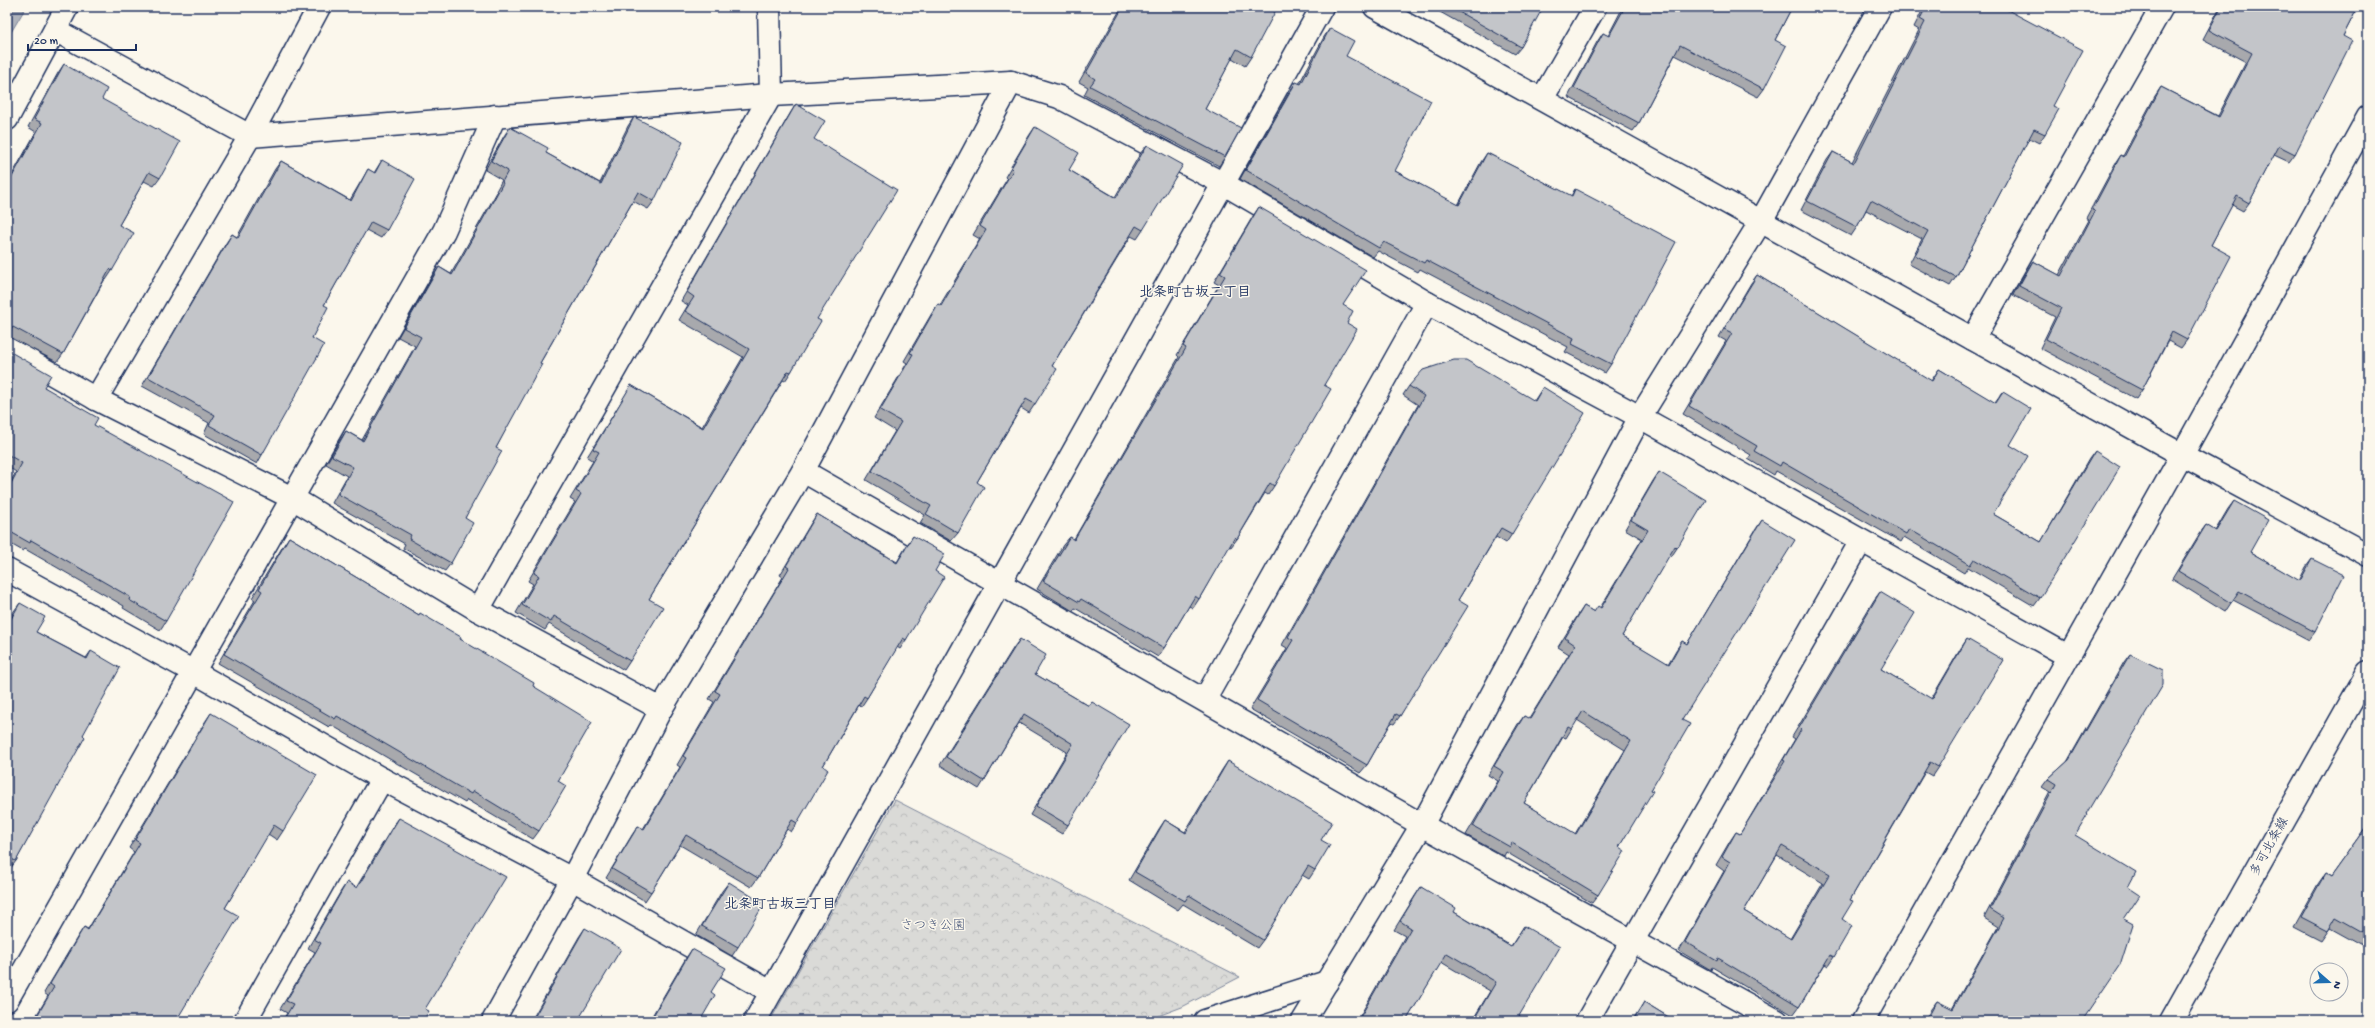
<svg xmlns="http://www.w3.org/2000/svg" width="2375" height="1028" font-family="'Gochi Hand','Klee One',sans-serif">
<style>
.park{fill:url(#park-crowns);stroke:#7a849a}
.water{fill:#afb3bb;stroke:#747e96}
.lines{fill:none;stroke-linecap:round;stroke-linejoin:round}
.minor-casing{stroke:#1b2f5e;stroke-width:25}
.tertiary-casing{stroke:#1b2f5e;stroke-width:25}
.primary-casing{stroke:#1b2f5e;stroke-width:25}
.minor{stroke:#fbf7ec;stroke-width:22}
.tertiary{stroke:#fbf7ec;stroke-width:22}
.primary{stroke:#fbf7ec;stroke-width:22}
.wall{fill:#a8a9ad;stroke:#1b2f5e;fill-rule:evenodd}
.shaded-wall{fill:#888a8d;stroke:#1b2f5e}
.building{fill:#c3c5c9;stroke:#1b2f5e;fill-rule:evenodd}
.labels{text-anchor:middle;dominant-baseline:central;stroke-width:3;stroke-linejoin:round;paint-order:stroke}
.street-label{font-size:13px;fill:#1b2f5e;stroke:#fbf7ec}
.park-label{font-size:13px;fill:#415176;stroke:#fbf7ec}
.neighbourhood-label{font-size:14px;font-weight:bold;fill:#1b2f5e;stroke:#fbf7ec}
</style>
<defs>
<pattern id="park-crowns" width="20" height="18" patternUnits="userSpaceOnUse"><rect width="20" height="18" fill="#dadad7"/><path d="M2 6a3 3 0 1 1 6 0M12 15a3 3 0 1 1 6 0" fill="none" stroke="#babbbb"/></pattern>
</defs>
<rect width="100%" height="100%" fill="#fbf7ec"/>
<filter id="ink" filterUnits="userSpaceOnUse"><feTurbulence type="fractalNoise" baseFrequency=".025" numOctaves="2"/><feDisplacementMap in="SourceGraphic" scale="8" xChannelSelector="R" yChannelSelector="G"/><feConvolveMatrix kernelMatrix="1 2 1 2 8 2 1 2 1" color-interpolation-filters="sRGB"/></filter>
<g filter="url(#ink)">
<path class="park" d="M895 800 1240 977 1182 1007 1145 1021H770Z"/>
<path class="water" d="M7 7H26L7 39Z"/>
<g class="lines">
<defs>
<g id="minor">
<path d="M55 30 250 136 771 95 1011 82 1059 97 1224 184 1427 303 1640 417 2068 656"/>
<path d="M1542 99 1595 7"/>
<path d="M7 119 67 7"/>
<path d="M1973 339 2162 7"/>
<path d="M7 348 96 399 294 499 478 610 661 709"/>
<path d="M96 399 250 136 319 7"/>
<path d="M803 471 1422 825 1777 1021"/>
<path d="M7 570 194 672 382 779 572 879 771 992"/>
<path d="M478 610 771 95 769 7"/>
<path d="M1205 699 1427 303"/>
<path d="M7 1000 444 231 495 116"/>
<path d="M245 1021 382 779"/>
<path d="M493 1021 572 879 661 709 803 471 1011 82"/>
<path d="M755 1021 1322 7"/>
<path d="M1205 1021 1327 982"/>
<path d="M1303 1021 1422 825 1640 417 1761 221 1880 7"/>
<path d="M1587 1021 1861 541"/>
<path d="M1863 1021 2182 455 2368 117"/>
</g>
<path id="tertiary" d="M1375 7 2182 455 2368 555"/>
<path id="primary" d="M2171 1021 2368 672"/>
</defs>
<use href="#minor" class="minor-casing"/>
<use href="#tertiary" class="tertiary-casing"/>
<use href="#primary" class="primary-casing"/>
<use href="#minor" class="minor"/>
<use href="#tertiary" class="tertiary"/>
<use href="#primary" class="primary"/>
</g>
<g class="wall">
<path d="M1114 7H1266L1251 57 1245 66 1232 58 1205 109 1225 157 1219 166 1084 95 1088 87 1079 82 1120 10Z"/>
<path d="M1431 7H1536L1521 47 1515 54Z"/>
<path d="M1623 7H1792L1775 40 1764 89 1758 97 1675 55 1639 123 1633 131 1568 97 1597 42 1603 33 1608 36Z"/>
<path d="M1924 7H2002L2053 106 2045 134 2039 143 2029 138 1956 277 1950 286 1909 264 1922 239 1866 210 1857 227 1851 236 1801 210 1827 160 1833 152 1852 162 1919 30 1914 27Z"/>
<path d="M2220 7H2358L2343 36 2295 154 2289 162 2274 155 2249 203 2243 211 2232 205 2211 245 2187 340 2181 348 2168 341 2142 390 2136 399 2040 348 2055 317 2013 295 2027 270 2033 261 2059 275 2089 220 2086 218 2115 164 2121 155 2123 156 2155 96 2161 87 2218 116 2246 62 2203 39Z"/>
<path d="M1330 28 1346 56 1395 171 1458 205 1481 162 1487 153 1571 196 1575 189 1611 364 1605 373 1565 352 1568 347 1420 269 1418 272 1378 251 1373 257 1240 179 1290 91 1296 82 1299 84 1324 37Z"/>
<path d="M64 64 102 99 160 178 154 186 144 181 119 225 112 271 106 280 105 279 63 354 57 362 7 336V184L36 132 28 127 58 73Z"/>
<path d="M796 104 814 139 817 319 791 372 785 381 783 380 649 599 630 661 624 670 549 624 545 630 516 613 533 584 528 581 575 502 570 499 593 461 587 457 626 394 631 385 702 427 743 357 679 320 688 305 681 301 791 112Z"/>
<path d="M634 117 654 201 648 209 633 201 540 363 496 448 465 518 451 563 445 571 403 548 405 544 332 503 347 476 326 464 340 440 346 431 362 440 415 346 398 337 433 276 439 267 451 274 497 192 496 191 502 180 485 170 504 136 510 127 546 153 600 183 628 126Z"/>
<path d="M1035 127 1069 170 1115 197 1140 154 1147 145 1143 230 1137 239 1131 236 1052 366 1035 404 1029 413 1021 408 977 482 958 533 951 541 920 523 925 515 866 480 895 431 874 418 907 363 904 361 932 313 938 304 940 305 980 239 973 235 1007 179 1005 177 1029 136Z"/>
<path d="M382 160 387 230 381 238 366 230 324 305 312 338 262 455 257 464 204 434 209 423 142 386 226 243 232 234 237 237 275 169 281 161 350 200 363 178 368 169 374 173Z"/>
<path d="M1259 207 1343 305 1347 323 1324 385 1274 486 1268 495 1265 493 1237 539 1231 547 1229 546 1199 599 1193 608 1189 606 1164 648 1158 657 1075 608 1073 611 1037 589 1063 545 1070 537 1074 539 1179 357 1177 355 1219 285 1214 282 1253 216Z"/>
<path d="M1757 275 1931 381 1939 369 1995 403 2003 392 2010 445 1993 514 2041 542 2089 459 2095 451 2040 598 2034 606 1968 567 1964 573 1904 537 1901 542 1776 471 1774 475 1748 459 1751 455 1683 414 1726 341 1719 337 1751 283Z"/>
<path d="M7 350 44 387 94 425 166 621 160 630 123 608 124 606 25 549 23 551 7 542V488L16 472 7 466Z"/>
<path d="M1409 386 1534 401 1543 387 1512 534 1506 543 1496 537 1458 600 1400 716 1394 724 1391 723 1367 765 1360 773 1250 709 1287 648 1282 645 1418 405 1403 395Z"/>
<path d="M1659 472 1677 548 1671 557 1669 555 1622 636 1668 664 1676 650 1682 641 1687 644 1756 529 1762 520 1682 720 1651 790 1619 847 1598 895 1592 903 1506 852 1504 856 1466 835 1498 781 1488 775 1518 724 1524 716 1529 719 1569 654 1558 647 1578 615 1584 606 1594 612 1600 608 1642 539 1625 529 1653 481ZM1577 720 1625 750 1575 834 1524 803 1563 737 1566 738Z"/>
<path d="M2234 501 2250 552 2299 581 2306 567 2312 559 2315 632 2309 640 2233 600 2225 612 2172 579 2200 533 2206 525 2215 531 2228 509Z"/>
<path d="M817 514 897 562 907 545 913 536 935 571 906 640 900 649 897 647 867 698 861 707 859 705 823 766 797 823 791 832 787 829 758 878 751 887 680 845 651 892 645 901 606 878 632 835 638 826 643 829 680 767 677 765 714 702 709 699 783 577 780 575 811 523Z"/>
<path d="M289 537 419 615 460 639 533 686 558 781 539 831 533 839 467 800 465 803 331 725 329 727 218 663 255 600 252 598 283 546Z"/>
<path d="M1880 592 1881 669 1931 699 1961 648 1967 639 1938 767 1932 776 1925 772 1850 900 1842 919 1834 957 1828 966 1825 964 1799 1007 1793 1015 1712 967 1711 970 1679 951 1724 871 1716 865 1730 841 1736 832 1740 834 1778 770 1777 769 1795 739 1792 737 1874 600ZM1777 855 1823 883 1790 939 1744 911Z"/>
<path d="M20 603 36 632 86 658 91 651 83 735 16 861 10 869 7 868V624L14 611Z"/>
<path d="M1020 639 1035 674 1089 706 1092 702 1068 825 1062 834 1030 815 1067 752 1019 723 984 781 979 789 940 765 1014 647Z"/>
<path d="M2130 654 2086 814 2075 835 2128 887 2124 919 2082 1021H1925L1931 1009 1937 1001 1952 1009 1998 927 1984 918 2050 792 2042 787 2048 779 2067 762 2124 662Z"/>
<path d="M211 713 283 831 277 840 268 834 225 908 176 1021H33L48 996 44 993 78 936 84 927 88 929 134 852 129 848 205 722Z"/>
<path d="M1228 761 1321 840 1315 870 1309 879 1302 875 1263 940 1257 948 1183 904 1178 910 1129 880 1159 829 1165 820 1185 832 1222 770Z"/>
<path d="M399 818 425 1009 423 1021H282L287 1013 280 1009 315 952 308 948 341 891 347 882 356 888 393 826Z"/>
<path d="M2368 824V949L2330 928 2321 941 2294 927 2318 884 2325 874 2330 877Z"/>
<path d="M729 882 738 947 732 956 696 935 722 891Z"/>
<path d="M1421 887 1454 912 1511 946 1524 926 1519 1016 1522 1021H1472L1490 991 1441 962 1406 1021H1357L1405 936 1394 930 1415 896Z"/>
<path d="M585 928 580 1017 587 1021H531L579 937Z"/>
<path d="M692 949 711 992 700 1021H649L686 958Z"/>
<path d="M1644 1002 1675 1021H1632Z"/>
</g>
<path class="shaded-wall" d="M13 327 7 336V329Z"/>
<g class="building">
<path d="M1123 7H1266L1275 12 1251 57 1237 49 1205 109 1241 128 1225 157 1090 86 1095 79 1086 73Z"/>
<path d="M1450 7H1536V8L1541 11 1521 47Z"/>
<path d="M1625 7H1792L1775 40 1786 46 1764 89 1680 45 1639 123 1574 88 1603 33 1609 36Z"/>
<path d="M1926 7H2002L2083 50 2053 106 2059 109 2045 134 2034 129 1956 277 1915 255 1928 231 1871 200 1857 227 1807 201 1833 152 1854 163 1925 22 1920 19Z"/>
<path d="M2221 7H2358L2343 36 2352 41 2295 154 2279 146 2249 203 2237 196 2211 245 2231 256 2187 340 2172 332 2142 390 2046 339 2061 308 2019 286 2033 261 2061 276 2095 211 2092 210 2121 155 2124 157 2161 87 2219 117 2252 53 2209 30Z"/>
<path d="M1330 28 1354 41 1346 56 1431 101 1395 171 1459 205 1487 153 1572 196 1575 189 1676 242 1611 364 1572 344 1574 338 1426 260 1424 263 1384 242 1379 248 1246 170 1296 82 1301 84Z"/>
<path d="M64 64 107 89 102 99 180 142 160 178 149 172 119 225 134 233 112 271 110 269 63 354 13 327 7 329V186L42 123 34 119Z"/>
<path d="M796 104 825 121 814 139 897 190 817 319 821 321 791 372 788 371 649 599 663 607 630 661 554 616 551 622 522 605 539 576 534 573 581 494 576 491 599 452 593 449 631 385 703 428 749 349 685 311 694 297 687 292Z"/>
<path d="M634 117 683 142 654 201 638 192 540 363 542 364 496 448 502 451 465 518 473 523 451 563 409 539 411 535 338 494 353 467 332 456 346 431 363 441 421 337 404 328 439 267 452 275 503 183 502 182 508 171 491 161 510 127 548 148 546 153 601 184Z"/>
<path d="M1035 127 1079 153 1069 170 1116 198 1147 145 1183 165 1143 230 1136 226 1052 366 1057 369 1035 404 1026 399 977 482 984 487 958 533 926 514 931 506 872 471 901 422 880 410 913 354 910 353 938 304 941 306 986 230 980 226 1013 170 1011 168Z"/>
<path d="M382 160 415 179 387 230 371 222 324 305 328 307 312 338 324 345 262 455 209 425 215 415 148 377 232 234 238 238 281 161 351 201 368 169 375 173Z"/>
<path d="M1259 207 1366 270 1343 305 1353 311 1347 323 1357 329 1324 385 1331 389 1274 486 1270 483 1237 539 1235 537 1199 599 1195 596 1164 648 1081 599 1079 602 1043 581 1070 537 1074 540 1186 348 1183 346 1225 276 1220 273Z"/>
<path d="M1757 275 1932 381 1939 369 1996 403 2003 392 2031 409 2010 445 2028 456 1993 514 2041 542 2095 451 2120 467 2040 598 1974 559 1970 565 1909 529 1906 534 1782 462 1780 466 1754 451 1757 446 1689 406 1732 333 1724 329Z"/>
<path d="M7 350 51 375 44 387 98 418 94 425 234 502 166 621 129 600 130 597 31 540 30 543 7 530V491L22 463 7 454Z"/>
<path d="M1454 360H1466L1535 401 1543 387 1585 413 1512 534 1501 528 1458 600 1468 606 1400 716 1396 714 1367 765 1257 700 1293 640 1288 637 1424 396 1409 386 1423 370Z"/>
<path d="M1659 472 1706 500 1677 548 1675 546 1622 636 1669 664 1682 641 1687 644 1762 520 1795 540 1682 720 1690 724 1651 790 1653 791 1619 847 1625 851 1598 895 1512 843 1510 847 1473 826 1504 772 1494 766 1524 716 1530 719 1575 645 1565 638 1584 606 1594 612 1598 606 1601 608 1648 530 1631 520ZM1583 711 1631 741 1576 834 1524 803 1568 727 1572 729Z"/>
<path d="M2234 501 2268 520 2250 552 2300 581 2312 559 2344 575 2315 632 2239 591 2231 603 2178 571 2206 525 2216 531Z"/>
<path d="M817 514 897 563 913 536 945 554 935 571 944 577 906 640 903 638 867 698 864 696 823 766 828 770 797 823 792 820 758 878 686 835 651 892 612 869 638 826 644 829 686 758 683 756 720 694 715 691 789 568 786 566Z"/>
<path d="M289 537 419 615 420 613 461 637 460 639 534 683 533 686 592 722 558 781 566 786 539 831 473 791 471 794 337 716 335 719 224 654 262 591 259 589Z"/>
<path d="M1880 592 1915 613 1881 669 1932 699 1967 639 2003 660 1938 767 1930 762 1850 900 1853 901 1842 919 1852 926 1834 957 1830 955 1799 1007 1718 958 1717 961 1685 942 1730 862 1722 857 1736 832 1740 834 1785 761 1783 760 1801 730 1799 728ZM1782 846 1830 874 1791 939 1744 911Z"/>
<path d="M20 603 45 617 36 632 87 659 91 651 120 668 83 735 85 737 16 861 11 859 7 866V626Z"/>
<path d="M1020 639 1046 655 1035 674 1089 706 1092 702 1129 724 1068 825 1036 806 1073 744 1024 714 984 781 946 757Z"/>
<path d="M2130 654 2163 670V685L2086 814 2087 815 2075 835 2136 872 2128 887 2140 895 2124 919 2133 924 2120 965 2082 1021H1926L1937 1001 1953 1009 2004 918 1990 909 2056 784 2048 779 2069 760Z"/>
<path d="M211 713 317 775 283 831 274 825 225 908 239 916 176 1021H34L54 987 50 984 84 927 88 930 140 843 135 840Z"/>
<path d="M1228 761 1332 822 1321 840 1330 845 1315 870 1308 866 1263 940 1189 895 1185 901 1135 872 1165 820 1186 833Z"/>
<path d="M399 818 506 877 425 1009 429 1011 423 1021H283L293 1004 286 1001 321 943 314 939 347 882 357 888Z"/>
<path d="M2368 824V935L2336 917 2328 931 2301 917 2325 874 2330 877Z"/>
<path d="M729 882 764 904 738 947 702 926Z"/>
<path d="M1421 887 1456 908 1454 912 1511 947 1524 926 1560 947 1519 1016 1524 1019 1522 1021H1473L1496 982 1447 953 1406 1021H1358L1411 928 1400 921Z"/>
<path d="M585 928 621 949 580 1017 587 1021H532Z"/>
<path d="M692 949 726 968 711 992 715 995 700 1021H650Z"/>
<path d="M1644 1002 1675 1021H1633Z"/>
</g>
</g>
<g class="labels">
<g class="street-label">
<text transform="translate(2270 847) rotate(-61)">多可北条線</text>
</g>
<g class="park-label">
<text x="933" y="926">さつき公園</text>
</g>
<g class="neighbourhood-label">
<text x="1195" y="293">北条町古坂二丁目</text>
<text x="780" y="905">北条町古坂三丁目</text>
</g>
</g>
<rect width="2375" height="1028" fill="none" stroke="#fbf7ec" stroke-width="24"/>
<rect x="12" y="12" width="2351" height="1004" fill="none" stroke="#1b2f5e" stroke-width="1.5" filter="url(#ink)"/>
<g transform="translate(2329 982) rotate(110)"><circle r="19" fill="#fbf7ec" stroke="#a1a7b3"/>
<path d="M0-3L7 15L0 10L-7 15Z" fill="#1f6fb2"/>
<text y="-6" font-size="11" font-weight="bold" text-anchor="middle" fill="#1b2f5e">N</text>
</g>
<path d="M28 44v6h108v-6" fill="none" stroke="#1b2f5e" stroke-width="2"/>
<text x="34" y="44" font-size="12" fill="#1b2f5e" stroke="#fbf7ec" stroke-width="3" paint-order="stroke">20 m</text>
</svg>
